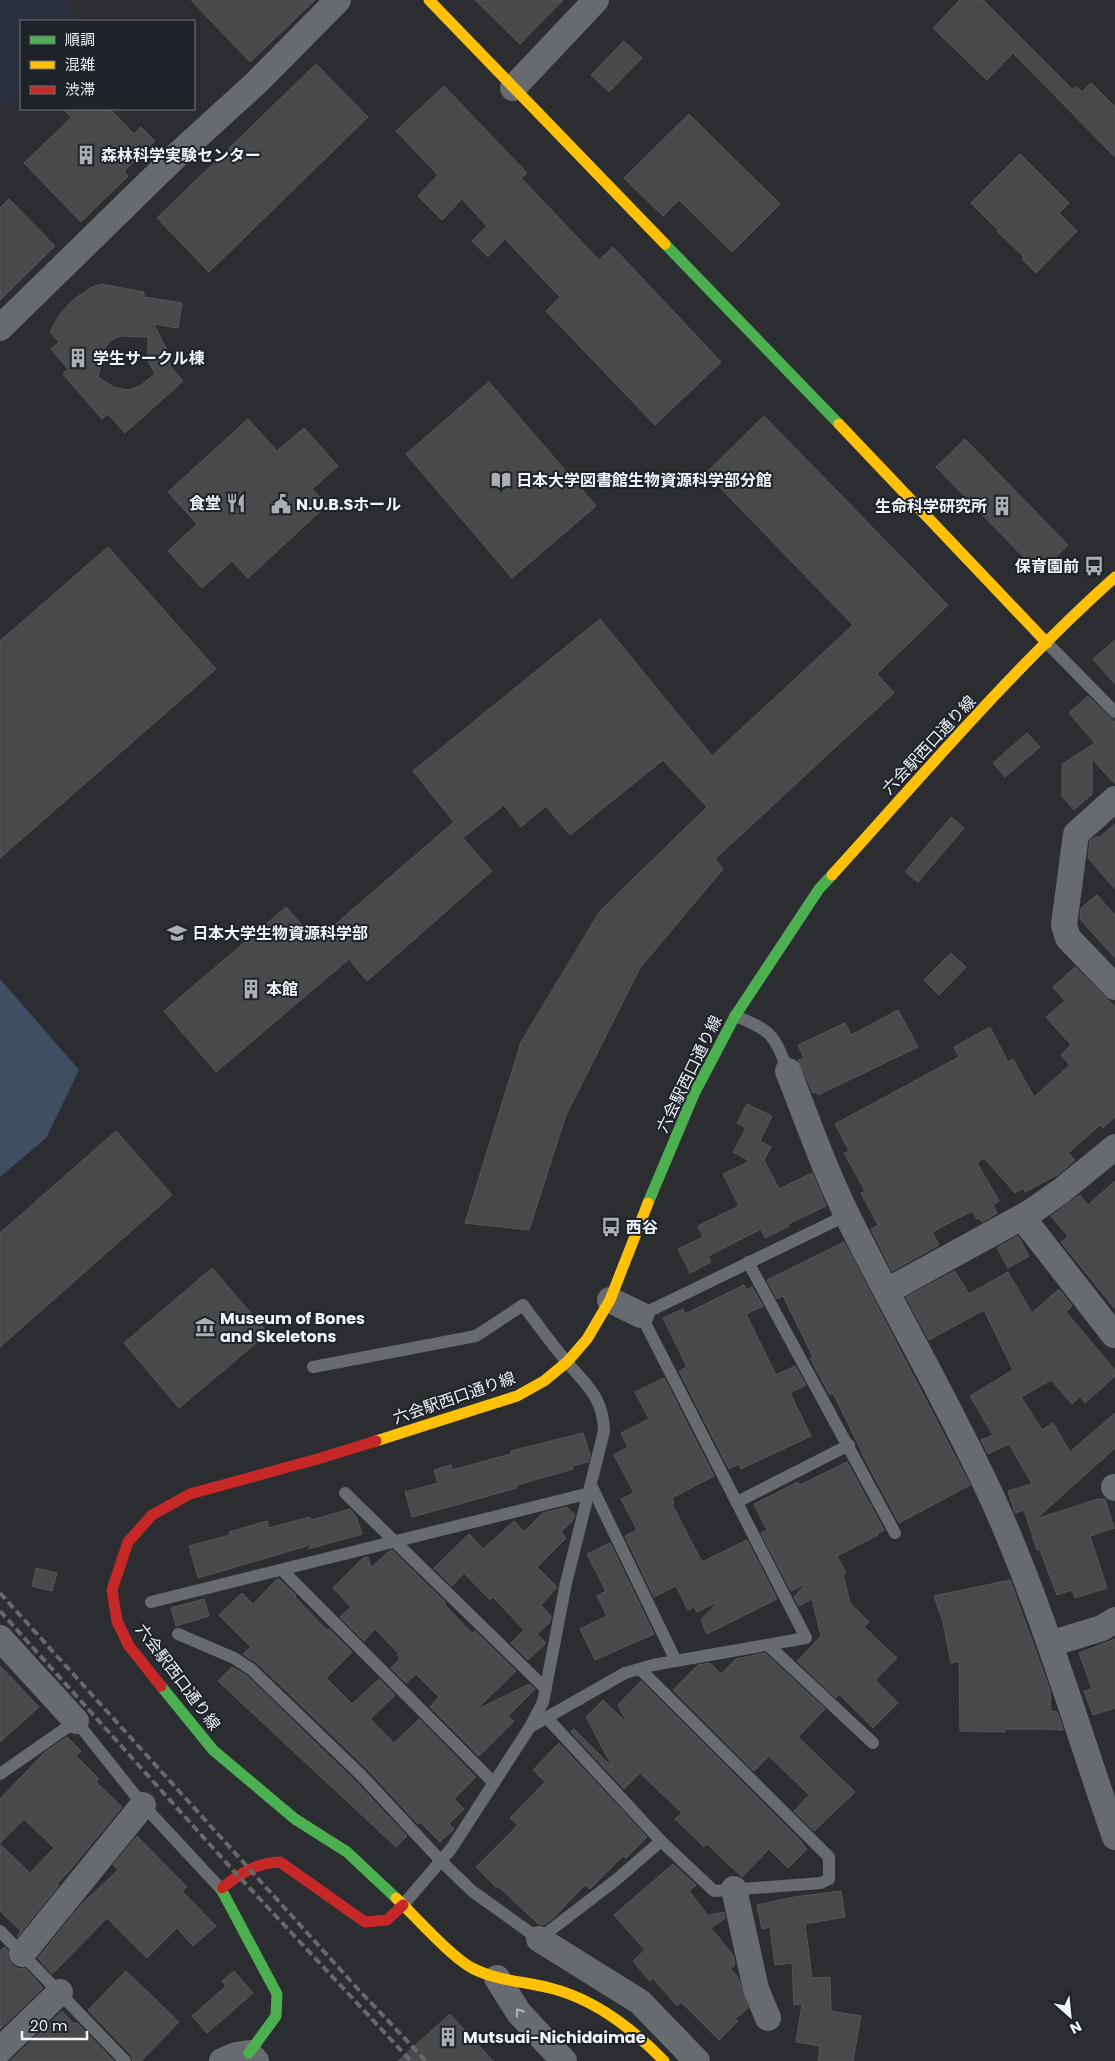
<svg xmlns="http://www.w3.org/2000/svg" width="1115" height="2061" font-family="Poppins,'Noto Sans JP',sans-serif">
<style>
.built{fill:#2a313c}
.green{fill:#404e63}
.building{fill:#47494b;stroke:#55575a;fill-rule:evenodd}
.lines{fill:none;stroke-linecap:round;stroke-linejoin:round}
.lane{stroke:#676b70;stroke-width:12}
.street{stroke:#676b70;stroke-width:26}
.fast{stroke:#4caf50;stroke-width:11}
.slow{stroke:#ffc107;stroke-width:11}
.jam{stroke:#c62828;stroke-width:11}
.rail{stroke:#66686c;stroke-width:4;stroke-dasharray:8 4;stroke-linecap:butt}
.oneway{stroke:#b2b6bb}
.labels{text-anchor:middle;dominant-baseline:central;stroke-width:4;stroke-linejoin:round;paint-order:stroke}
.poi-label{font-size:16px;font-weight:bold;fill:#f0f3f8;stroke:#1e2329;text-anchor:start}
.street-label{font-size:16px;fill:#f0f3f8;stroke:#1e2329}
</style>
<rect width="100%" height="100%" fill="#2b2d30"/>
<path class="built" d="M0 0H66L81 21H21V92L0 108Z"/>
<path class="green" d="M0 979 79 1070 46 1138 0 1177Z"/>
<g class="building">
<path d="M191 0H315L250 62Z"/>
<path d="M475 0H563L520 44Z"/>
<path d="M960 0H983L1073 90 1077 87 1082 92 1091 83 1115 107V157L1013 53 987 80 933 28Z"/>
<path d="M624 41 642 58 609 92 591 75Z"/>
<path d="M316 64 368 117 209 272 157 218Z"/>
<path d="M444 86 527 173 521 178 599 260 613 247 721 362 655 425 546 311 560 297 505 239 488 257 472 241 487 226 462 199 442 220 418 196 438 175 396 131Z"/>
<path d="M64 109H110L134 134 141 127 155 141 124 171 128 176 81 222 24 163 71 118Z"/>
<path d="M689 114 780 204 732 252 679 200 663 216 624 178Z"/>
<path d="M1020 154 1069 203 1059 213 1077 231 1036 273 1022 259 1024 257 997 231 998 230 971 203Z"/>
<path d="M9 199 55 246 0 300V208Z"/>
<path d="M101 284 144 292V297L182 303 178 328 154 324 169 355 170 366 183 381 125 433 108 414 102 419 63 374 68 369 51 349 59 342 50 332 60 314 74 299 92 287ZM120 336 148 337V361L155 374 140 386 128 390 113 387 98 377 104 349 110 341Z"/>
<path d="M489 382 596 506 512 578 406 454Z"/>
<path d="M764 416 948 605 877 674 894 693 715 859 723 869 640 968 566 1115 529 1230 465 1223 521 1042 600 911 707 807 663 760 570 835 546 806 521 827 504 805 463 838 492 871 367 981 349 959 216 1072 164 1011 286 907 316 941 454 822 413 771 600 619 712 756 853 625 706 473Z"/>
<path d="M248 419 277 451 304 428 338 466 312 489 327 505 248 578 232 561 202 588 168 551 197 524 168 492Z"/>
<path d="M965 439 1068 545 1039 573 936 467Z"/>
<path d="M108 547 216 669 0 858V641Z"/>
<path d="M1115 640V684L1093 659Z"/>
<path d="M1088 696 1115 722V784L1092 759V794L1074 810 1062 796V764L1095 743 1069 713Z"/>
<path d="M1027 733 1040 747 1005 777 993 763Z"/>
<path d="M951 817 964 828 918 882 905 872Z"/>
<path d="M1115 824V889L1088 858 1090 841 1097 836 1099 838Z"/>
<path d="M1097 895 1115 915V958L1080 919 1081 908Z"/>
<path d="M951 953 966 967 939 995 924 980Z"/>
<path d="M1075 967 1115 1007V1117L1103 1128 1100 1125 1068 1153 1075 1160 1059 1174 1025 1192 1023 1188 1015 1193 984 1158 977 1163 999 1201 993 1205 997 1213 982 1222 979 1218 977 1219 972 1211 932 1232 939 1245 892 1271 871 1229 878 1225 861 1193 865 1191 844 1153 849 1151 835 1124 959 1057 954 1047 990 1027 1008 1062 1013 1059 1034 1097 1070 1065 1061 1055 1071 1045 1046 1017 1065 1001 1053 987Z"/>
<path d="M898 1010 918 1047 818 1095 816 1092 813 1093 798 1060 804 1058 798 1045 845 1023 851 1035Z"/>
<path d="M747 1104 772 1116 760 1141 771 1147 764 1160 779 1189 812 1173 826 1206 788 1224 789 1226 765 1238 761 1229 708 1256 711 1262 690 1273 678 1249 703 1237 698 1226 739 1206 723 1174 750 1161 733 1152 746 1128 737 1123Z"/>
<path d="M116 1131 172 1195 0 1347V1233Z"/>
<path d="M1115 1181V1309L1061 1242 1068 1236 1051 1216 1080 1195 1088 1205Z"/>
<path d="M1018 1236 1029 1256 1008 1268 997 1248Z"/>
<path d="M844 1242 970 1485 899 1523 862 1454H863L833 1393 830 1395 810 1358 813 1357 783 1296 777 1299 767 1280Z"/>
<path d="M212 1268 268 1333 179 1408 124 1343Z"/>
<path d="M955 1271 969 1294 1008 1272 1032 1313 1059 1289 1072 1306 1066 1312 1115 1370V1376L1085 1403 1080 1396 1072 1404 1051 1380 1021 1397 1042 1430 1053 1423 1070 1452 1115 1413V1448L1036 1519 1098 1499H1105L1114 1528 1090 1536 1107 1588 1075 1598 1072 1590 1057 1595 1040 1550H1037L1024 1510 1015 1513 1008 1491 1032 1484 1009 1444 988 1454 981 1440 993 1435 970 1396 1013 1370 984 1310 929 1340 906 1297Z"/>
<path d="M744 1285 746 1290 752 1287 763 1306 746 1314 776 1375 795 1366 806 1385 790 1393 811 1436 741 1469 739 1464 729 1469 679 1371 687 1367 663 1318 683 1309 685 1314Z"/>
<path d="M664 1378 714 1476 672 1498 674 1503 672 1504 702 1562 747 1540 777 1599 707 1634 701 1620 719 1601 697 1612 694 1607 688 1610 676 1586 654 1597 625 1536 637 1530 621 1499 634 1493 614 1455 628 1447 621 1433 649 1419 635 1392Z"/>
<path d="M583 1433 590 1455 588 1462 572 1466 573 1469 517 1485V1488L412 1517 405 1492 438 1483 434 1470 451 1465 452 1470 511 1454V1451Z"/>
<path d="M847 1462 884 1530 877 1534 878 1535 837 1556 846 1573 843 1574 850 1603 869 1622 864 1627 897 1658 875 1680 898 1703 873 1728 839 1694 836 1698 797 1661 821 1636 812 1599 799 1606 794 1597 807 1583 791 1591 761 1533 767 1530 754 1504 798 1482 800 1485Z"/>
<path d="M567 1507 575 1515 573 1520 561 1532 566 1538 537 1567 557 1587 541 1605 551 1616 550 1622 537 1634 546 1643 528 1660 511 1643 524 1630 493 1597 490 1600 464 1573 452 1586 434 1568 469 1534 483 1549 514 1521 524 1532 543 1513Z"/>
<path d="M350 1509 356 1516 362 1534 308 1549 313 1544 198 1578 189 1546 230 1535 229 1532 267 1521 269 1528 310 1517 311 1520Z"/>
<path d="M610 1543 654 1634 595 1660 580 1629 607 1616 597 1596 606 1591 587 1554Z"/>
<path d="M392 1550 446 1603 444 1604 472 1633 475 1631 516 1671 476 1710 529 1684 535 1689 508 1716 514 1721 479 1756 430 1707 439 1697 416 1674 406 1683 391 1668 400 1658 397 1655 399 1654 375 1629 364 1641 340 1617 351 1607 333 1588 363 1558 368 1557 371 1568 388 1552Z"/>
<path d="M36 1568 57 1573 52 1591 32 1586Z"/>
<path d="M277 1579H279L296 1595 295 1597 327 1630 329 1629 352 1652 326 1678 352 1704 379 1679 395 1695 370 1719 394 1743 419 1719 476 1777 454 1799 464 1809 449 1824 454 1829 440 1842 420 1822 418 1824 367 1769 257 1663 243 1654 251 1647 219 1615 242 1593 253 1604Z"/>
<path d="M1010 1580 1050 1690 1051 1711 1057 1712 1063 1730 1045 1729H1005V1732L960 1731 959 1661 951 1663 943 1622 934 1596Z"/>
<path d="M204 1599 209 1616 176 1626 171 1608Z"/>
<path d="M1115 1639V1708L1093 1715 1084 1691 1092 1689 1079 1653Z"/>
<path d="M765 1653 825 1709 798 1737 855 1792 814 1831 794 1811 809 1795 769 1756 754 1771 673 1690 698 1665 710 1663 721 1674 736 1659Z"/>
<path d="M0 1666 39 1707 0 1742Z"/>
<path d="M232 1667 246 1675 355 1781 407 1836 396 1847 218 1681Z"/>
<path d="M641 1681 803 1843 802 1844 807 1849 788 1868 769 1849 742 1877 707 1844 704 1847 675 1819 682 1813 640 1773 624 1789 571 1732 574 1729 613 1768 586 1717 603 1700 627 1723 618 1705Z"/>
<path d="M67 1737 81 1751 76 1756 99 1779 96 1782 122 1807 70 1870 57 1884 59 1885 17 1937 21 1931 0 1911V1844L30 1873 54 1848 24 1819 0 1843V1799L45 1752Z"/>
<path d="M559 1743 647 1837 626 1858 623 1856 590 1889 585 1885 553 1918 544 1925 538 1924 498 1886 497 1888 476 1867 518 1825 510 1818 545 1782 533 1770Z"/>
<path d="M137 1836 187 1887 182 1891 216 1926 193 1946 177 1928 147 1958 107 1918 52 1974 38 1958 80 1906 118 1870 113 1865Z"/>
<path d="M673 1864 696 1885 689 1891 707 1914 705 1916 724 1912 725 1918 711 1928 733 1955 735 1965 730 1969 738 1977 748 2008 735 2019 738 2021 719 2040 681 2002 677 2006 653 1978 650 1981 633 1961 645 1950 614 1915Z"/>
<path d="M841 1891 845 1917 805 1924 812 1978 830 1977 831 2011 861 2016 853 2061H818L820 2046 796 2042 802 2004 794 2005 792 1963 775 1965 770 1927 762 1929 757 1905 794 1897Z"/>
<path d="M4 1947 8 1951V1959L12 1965 19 1969 25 1968 43 1988 0 2029V1952Z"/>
<path d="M126 1971 179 2022 141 2061H133L131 2055 88 2010Z"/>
<path d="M234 1971 253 1993 207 2033 192 2016 226 1986 222 1981Z"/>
<path d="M62 2011 74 2024 76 2022 114 2061H10Z"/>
<path d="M450 2014 493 2061H398Z"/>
</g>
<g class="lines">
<g class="lane">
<path d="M1047 643 1115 712"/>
<path d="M735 1016C773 1031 774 1035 788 1071"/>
<path d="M748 1262 895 1533"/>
<path d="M313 1367 476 1336 523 1305C537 1324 551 1343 566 1361 586 1385 603 1396 604 1431L566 1583 543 1702 530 1727 451 1849 403 1905"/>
<path d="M591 1485 676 1661"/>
<path d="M345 1493 546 1689"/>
<path d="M737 1502 849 1445"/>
<path d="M282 1570 494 1783"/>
<path d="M151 1602 594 1492"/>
<path d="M178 1634 234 1658 251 1669 361 1775 441 1861 472 1891 539 1939 616 1880 661 1841"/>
<path d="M768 1645 873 1743"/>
<path d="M547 1718 661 1841 714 1891 821 1883 829 1879V1857L640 1669"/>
<path d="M530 1727 625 1673 653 1665 806 1638 641 1315 847 1215"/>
<path d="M0 1774 76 1721 143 1805 221 1889"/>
<path d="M0 1931 125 2061"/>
</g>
<g class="street">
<path d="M513 88 596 0"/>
<path d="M0 328 177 155 256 83 338 0"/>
<path d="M1115 799 1076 834 1064 925 1068 938 1115 987"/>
<path d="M788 1071C808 1122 826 1174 851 1223 897 1316 951 1407 994 1502 1043 1611 1076 1725 1115 1837"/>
<path d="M1022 1217 1114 1335 1115 1334"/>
<path d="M887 1291 1031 1212 1061 1191 1115 1147"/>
<path d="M610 1300 641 1315"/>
<path d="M1114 1487 1115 1488"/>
<path d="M0 1638 76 1721"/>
<path d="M1050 1644 1102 1628 1115 1620"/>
<path d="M734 1889 756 1989 768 2018"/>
<path d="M539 1939 640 2002 697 2061"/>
<path d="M22 1954 143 1805"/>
<path d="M497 1978 519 2013 564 2061"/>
<path d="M0 2050 60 1992"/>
<path d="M222 2061 236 2055 249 2053 256 2061"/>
</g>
<g class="fast">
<path d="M665 244 839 424"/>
<path d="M648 1203 694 1094 735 1016 819 889 832 875"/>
<path d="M161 1686 213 1750 295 1819 347 1852 396 1898"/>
<path d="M222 1888 221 1889 277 1994 276 2016 249 2053"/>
</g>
<g class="slow">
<path d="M429 0 665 244"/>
<path d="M839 424 1047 643"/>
<path d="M832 875C924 774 1013 668 1115 577"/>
<path d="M376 1441 517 1396 544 1381 567 1362 587 1339 610 1300 648 1203"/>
<path d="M396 1898C416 1917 449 1955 472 1968 497 1981 523 1981 550 1988 595 1999 632 2028 664 2061"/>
</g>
<g class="jam">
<path d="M161 1686 129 1646 117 1621 112 1590 128 1542 152 1515 190 1494 321 1458 376 1441"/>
<path d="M222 1888C241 1873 256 1863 280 1862L365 1922 387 1920 403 1905"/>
</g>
<g class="rail">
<path d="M0 1593 357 1988 426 2061"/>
<path d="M0 1611 231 1868 411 2061"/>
</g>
</g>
<defs><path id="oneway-chevron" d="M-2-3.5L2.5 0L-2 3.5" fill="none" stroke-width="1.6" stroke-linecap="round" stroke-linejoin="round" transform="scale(1.25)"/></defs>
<use class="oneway" href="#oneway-chevron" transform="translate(519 2012) rotate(-127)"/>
<defs>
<symbol id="building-bare" viewBox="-9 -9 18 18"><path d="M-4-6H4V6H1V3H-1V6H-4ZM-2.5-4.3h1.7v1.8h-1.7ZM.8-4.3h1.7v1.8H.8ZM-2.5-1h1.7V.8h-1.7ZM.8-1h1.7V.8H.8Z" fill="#abaeb2" stroke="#1e2329" stroke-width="2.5" paint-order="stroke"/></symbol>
<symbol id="library-bare" viewBox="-9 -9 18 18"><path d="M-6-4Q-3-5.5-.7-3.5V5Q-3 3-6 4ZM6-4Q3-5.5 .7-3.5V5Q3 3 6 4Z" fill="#abaeb2" stroke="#1e2329" stroke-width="2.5" paint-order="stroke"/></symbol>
<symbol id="restaurant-bare" viewBox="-9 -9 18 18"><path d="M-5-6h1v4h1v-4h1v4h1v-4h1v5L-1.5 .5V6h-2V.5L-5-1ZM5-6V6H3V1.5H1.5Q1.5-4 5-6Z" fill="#abaeb2" stroke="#1e2329" stroke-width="2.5" paint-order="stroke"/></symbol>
<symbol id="civic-bare" viewBox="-9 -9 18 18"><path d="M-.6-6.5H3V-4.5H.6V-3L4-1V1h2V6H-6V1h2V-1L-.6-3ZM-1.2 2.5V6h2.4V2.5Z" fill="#abaeb2" stroke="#1e2329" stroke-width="2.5" paint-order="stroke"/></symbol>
<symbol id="bus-bare" viewBox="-9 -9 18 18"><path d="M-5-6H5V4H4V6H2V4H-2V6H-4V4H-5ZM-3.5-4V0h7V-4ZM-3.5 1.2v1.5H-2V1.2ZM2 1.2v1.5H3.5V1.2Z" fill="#abaeb2" stroke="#1e2329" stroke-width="2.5" paint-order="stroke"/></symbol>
<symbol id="university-bare" viewBox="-9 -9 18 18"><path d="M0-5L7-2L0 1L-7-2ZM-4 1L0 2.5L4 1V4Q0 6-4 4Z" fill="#abaeb2" stroke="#1e2329" stroke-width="2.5" paint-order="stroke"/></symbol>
<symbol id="museum-bare" viewBox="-9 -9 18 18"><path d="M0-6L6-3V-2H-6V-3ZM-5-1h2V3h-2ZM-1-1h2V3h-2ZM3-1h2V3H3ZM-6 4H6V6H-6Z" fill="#abaeb2" stroke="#1e2329" stroke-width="2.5" paint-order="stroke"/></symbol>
</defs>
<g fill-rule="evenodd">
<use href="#building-bare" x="72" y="141" width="28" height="28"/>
<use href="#building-bare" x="64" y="344" width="28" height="28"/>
<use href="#library-bare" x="487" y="466" width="28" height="28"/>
<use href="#restaurant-bare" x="222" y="489" width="28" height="28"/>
<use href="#civic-bare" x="267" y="490" width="28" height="28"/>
<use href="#building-bare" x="988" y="492" width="28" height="28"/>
<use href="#bus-bare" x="1080" y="552" width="28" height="28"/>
<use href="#university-bare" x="163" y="919" width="28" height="28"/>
<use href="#building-bare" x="237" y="975" width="28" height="28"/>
<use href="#bus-bare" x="597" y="1213" width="28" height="28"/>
<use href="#museum-bare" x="191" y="1313" width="28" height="28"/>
<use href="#building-bare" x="434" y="2023" width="28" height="28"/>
</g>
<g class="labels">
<g class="poi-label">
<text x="101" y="155">森林科学実験センター</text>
<text x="93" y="358">学生サークル棟</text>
<text x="516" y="480">日本大学図書館生物資源科学部分館</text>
<text x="221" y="503" text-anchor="end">食堂</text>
<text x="296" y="504">N.U.B.Sホール</text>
<text x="987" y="506" text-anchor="end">生命科学研究所</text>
<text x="1079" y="566" text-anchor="end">保育園前</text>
<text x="192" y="933">日本大学生物資源科学部</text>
<text x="266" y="989">本館</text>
<text x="626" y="1227">西谷</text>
<text x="220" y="1318">Museum of Bones<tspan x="220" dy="18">and Skeletons</tspan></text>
<text x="463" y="2037">Mutsuai-Nichidaimae</text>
</g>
<g class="street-label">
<text transform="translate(929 745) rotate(-47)">六会駅西口通り線</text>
<text transform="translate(689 1074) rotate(-64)">六会駅西口通り線</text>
<text transform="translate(454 1398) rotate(-19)">六会駅西口通り線</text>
<text transform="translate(178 1677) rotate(53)">六会駅西口通り線</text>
</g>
</g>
<rect x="20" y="20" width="175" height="90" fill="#1e2329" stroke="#72767c"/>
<rect x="30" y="36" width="25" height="8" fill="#4caf50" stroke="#72767c"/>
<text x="65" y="45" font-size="15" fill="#f0f3f8">順調</text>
<rect x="30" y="61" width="25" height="8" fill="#ffc107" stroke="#72767c"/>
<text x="65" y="70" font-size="15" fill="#f0f3f8">混雑</text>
<rect x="30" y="86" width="25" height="8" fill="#c62828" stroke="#72767c"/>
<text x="65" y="95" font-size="15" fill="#f0f3f8">渋滞</text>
<g transform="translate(1070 2016) rotate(153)" stroke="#1e2329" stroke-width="4" paint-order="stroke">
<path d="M0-4L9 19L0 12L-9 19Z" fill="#f0f3f8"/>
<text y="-8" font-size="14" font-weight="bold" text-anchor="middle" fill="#f0f3f8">N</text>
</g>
<path d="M22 2031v8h65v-8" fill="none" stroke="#f0f3f8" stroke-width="2.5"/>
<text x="30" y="2031" font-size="15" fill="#f0f3f8" stroke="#1e2329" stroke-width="4" paint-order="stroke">20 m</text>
</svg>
